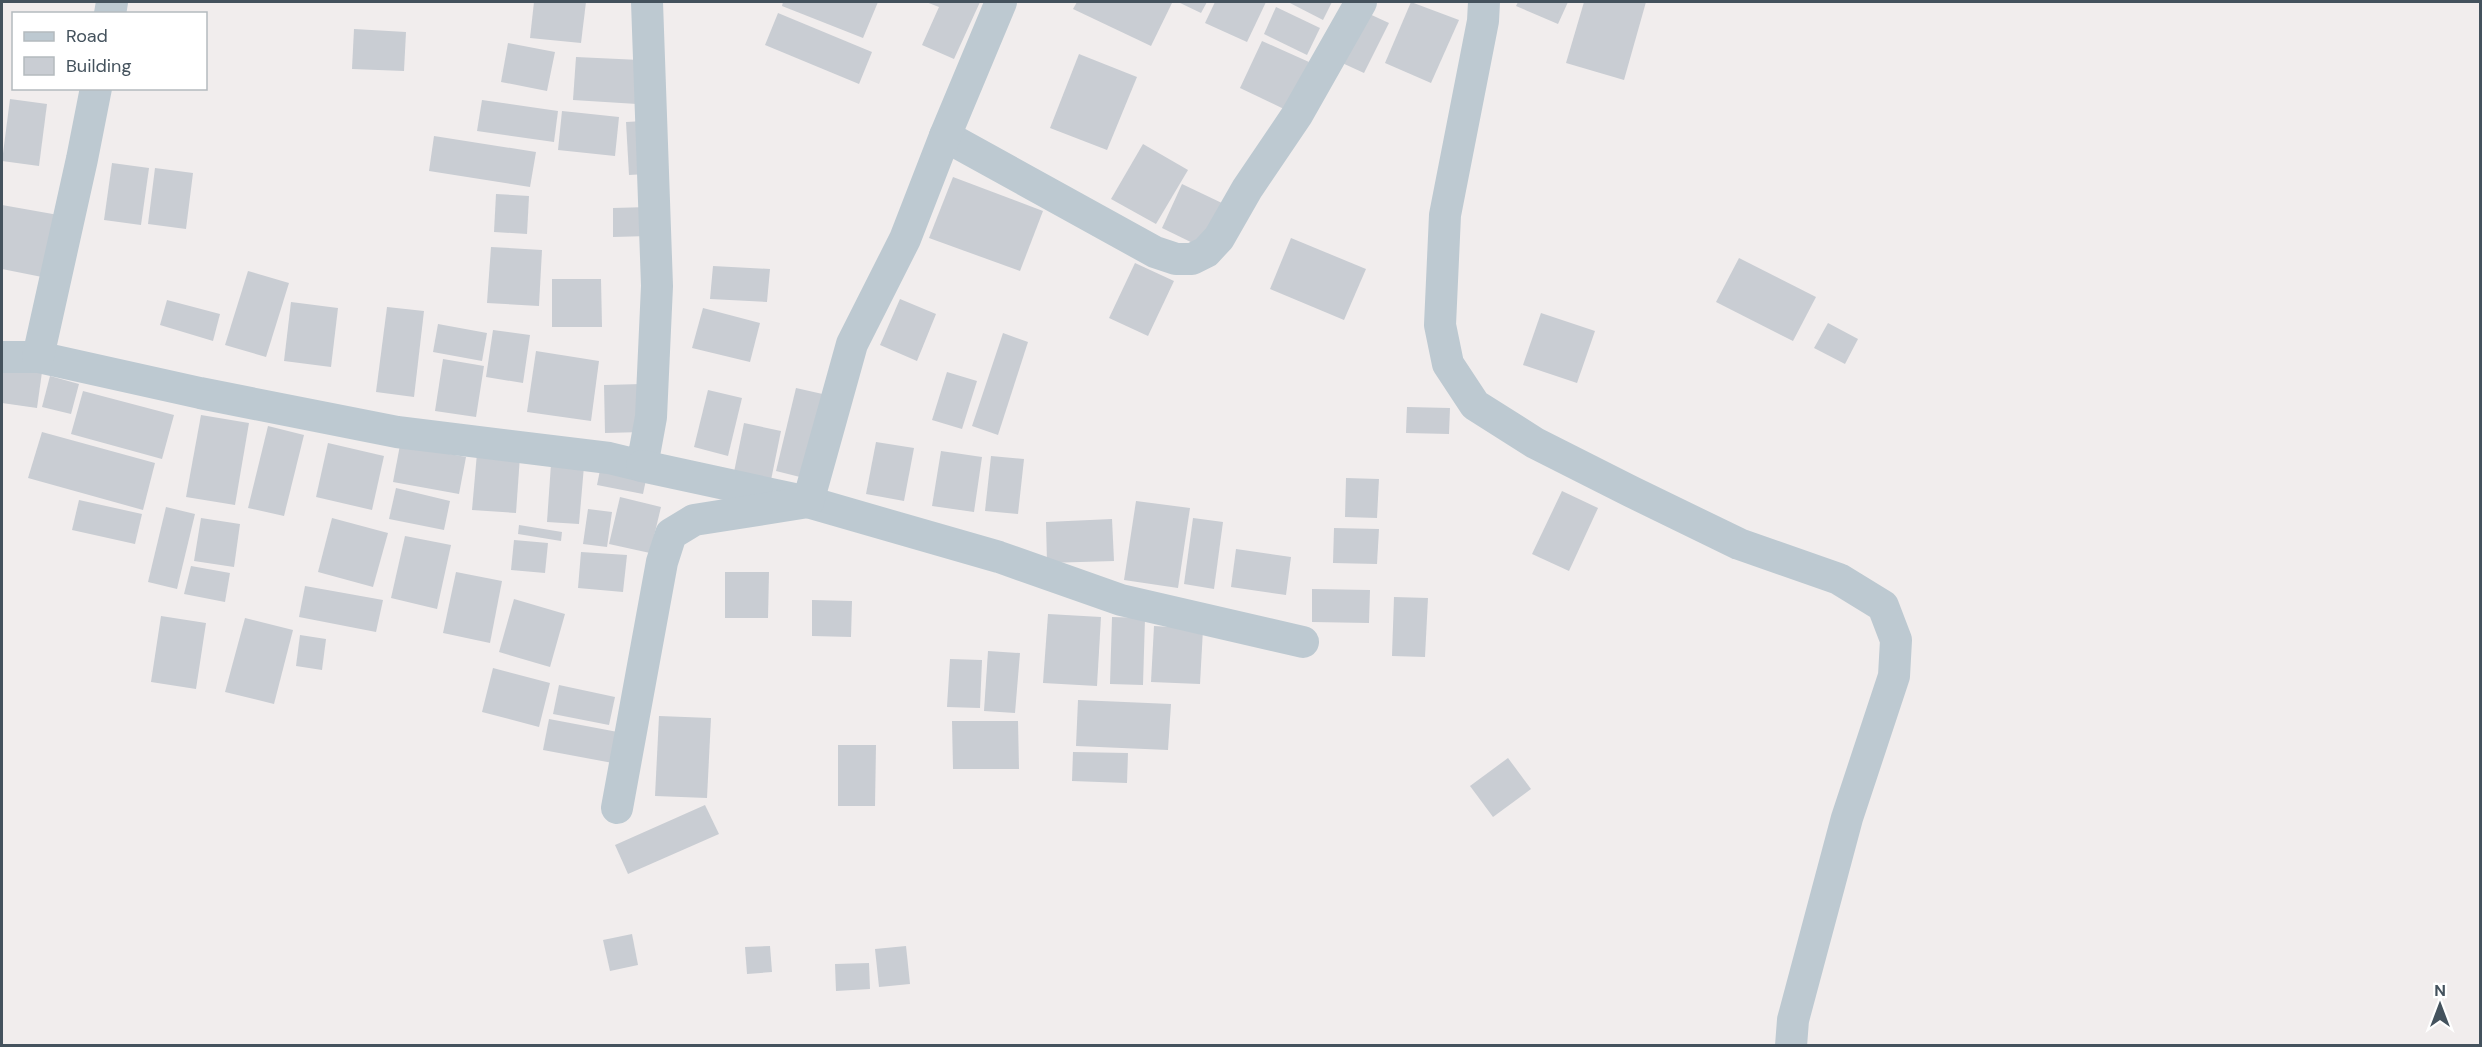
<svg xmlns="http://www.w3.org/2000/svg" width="2482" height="1047" font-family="'DM Sans',sans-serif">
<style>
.building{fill:#c9cdd3}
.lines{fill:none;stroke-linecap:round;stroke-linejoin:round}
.minor{stroke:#bdc9d1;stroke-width:32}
</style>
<rect width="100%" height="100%" fill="#f1eded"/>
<g class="building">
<path d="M534 2H586L581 43 530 38Z"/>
<path d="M783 2H878L863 38 782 6Z"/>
<path d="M926 2H980L954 59 922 45 939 7Z"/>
<path d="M1077 2H1170L1172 3 1151 46 1073 9Z"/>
<path d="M1178 2H1207L1201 13Z"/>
<path d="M1215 2H1266L1247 42 1205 23Z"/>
<path d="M1288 2H1332L1323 20Z"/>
<path d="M1411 2 1459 20 1431 83 1385 63Z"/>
<path d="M1518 2H1568L1558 24 1516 6Z"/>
<path d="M1584 2H1646L1624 80 1566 63Z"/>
<path d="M1276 7 1320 28 1307 55 1264 34Z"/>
<path d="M1365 12 1389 23 1364 73 1340 62Z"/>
<path d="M778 13 872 52 859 84 765 45Z"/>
<path d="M354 29 406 32 404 71 352 69Z"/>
<path d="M1262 41 1309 62 1286 110 1240 88Z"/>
<path d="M508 43 555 52 547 91 501 82Z"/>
<path d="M1079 54 1137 77 1107 150 1050 128Z"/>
<path d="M576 57 640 60 637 104 573 100Z"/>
<path d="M10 99 47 104 39 166 2 161Z"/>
<path d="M482 100 558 111 554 142 477 131Z"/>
<path d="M562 111 619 117 615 156 558 150Z"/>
<path d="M644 121 646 174 629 175 626 122Z"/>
<path d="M434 136 536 152 530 187 429 171Z"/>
<path d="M1143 144 1188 170 1156 224 1111 199Z"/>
<path d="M112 163 149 168 141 225 104 220Z"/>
<path d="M155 168 193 173 186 229 148 224Z"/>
<path d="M953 177 1043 211 1020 271 929 238Z"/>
<path d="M1182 184 1224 204 1203 248 1162 228Z"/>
<path d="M496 194 529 196 527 234 494 232Z"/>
<path d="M2 205 64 216 52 279 2 269Z"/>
<path d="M649 207V236L613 237V208Z"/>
<path d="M1291 238 1366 269 1344 320 1270 289Z"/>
<path d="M491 247 542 250 539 306 487 303Z"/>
<path d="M1739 258 1816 297 1793 341 1716 302Z"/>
<path d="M1135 263 1174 281 1148 336 1109 318Z"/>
<path d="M713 266 770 269 767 302 710 299Z"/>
<path d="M248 271 289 283 266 357 225 345Z"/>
<path d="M552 279H601L602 327H552Z"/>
<path d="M900 299 936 314 917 361 880 345Z"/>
<path d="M167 300 220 314 213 341 160 325Z"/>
<path d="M291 302 338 308 331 367 284 361Z"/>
<path d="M387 307 424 311 414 397 376 392Z"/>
<path d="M703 308 760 323 750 362 692 348Z"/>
<path d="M1541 313 1595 331 1577 383 1523 365Z"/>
<path d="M1828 323 1858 339 1845 364 1814 348Z"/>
<path d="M438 324 487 333 482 361 433 352Z"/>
<path d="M493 330 530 335 523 383 486 377Z"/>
<path d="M1003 333 1028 342 998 435 972 426Z"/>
<path d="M536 351 599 361 591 421 527 412Z"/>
<path d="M443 359 484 366 476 417 435 411Z"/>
<path d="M2 366 42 372 37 408 2 403Z"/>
<path d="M947 372 977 381 962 429 932 420Z"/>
<path d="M50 376 79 384 71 414 42 407Z"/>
<path d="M642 384 643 432 605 433 604 385Z"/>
<path d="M796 388 827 395 808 479 776 471Z"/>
<path d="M708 390 742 398 728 456 694 447Z"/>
<path d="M83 391 174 415 162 459 71 434Z"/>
<path d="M1407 407 1450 408 1449 434 1406 433Z"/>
<path d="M201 415 249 423 235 505 186 497Z"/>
<path d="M744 423 781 431 770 485 733 477Z"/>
<path d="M268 426 304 435 284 516 248 508Z"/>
<path d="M42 432 155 463 143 510 28 478Z"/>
<path d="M876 442 914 448 904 501 866 494Z"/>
<path d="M328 443 384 456 372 510 316 497Z"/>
<path d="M400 445 466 457 459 494 393 482Z"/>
<path d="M941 451 982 457 974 512 932 506Z"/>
<path d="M477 453 520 456 516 513 472 510Z"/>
<path d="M991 456 1024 459 1018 514 985 511Z"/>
<path d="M602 460 648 470 643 494 597 485Z"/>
<path d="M551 464 584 466 579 524 547 522Z"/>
<path d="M1346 478 1379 479 1377 518 1345 517Z"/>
<path d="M396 488 450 501 444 530 389 519Z"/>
<path d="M1562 491 1598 508 1569 571 1532 554Z"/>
<path d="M620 497 661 507 650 553 609 544Z"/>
<path d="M79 500 142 514 135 544 72 530Z"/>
<path d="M1136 501 1190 508 1178 588 1124 580Z"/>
<path d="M166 507 195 514 177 589 148 582Z"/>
<path d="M588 509 612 512 607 547 583 544Z"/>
<path d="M201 518 240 524 234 567 194 561Z"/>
<path d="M332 518 388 533 373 587 318 572Z"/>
<path d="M1193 518 1223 522 1214 589 1184 584Z"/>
<path d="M1112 519 1114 561 1047 563 1046 522Z"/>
<path d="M519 525 562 532 561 541 518 534Z"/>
<path d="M1334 528 1379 529 1377 564 1333 563Z"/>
<path d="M405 536 451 545 437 609 391 598Z"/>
<path d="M514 540 548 543 545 573 511 570Z"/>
<path d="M1236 549 1291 557 1286 595 1231 587Z"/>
<path d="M581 552 627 555 623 592 578 588Z"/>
<path d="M191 566 230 573 225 602 184 594Z"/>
<path d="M456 572 502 581 490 643 443 633Z"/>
<path d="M725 572H769L768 618H725Z"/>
<path d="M305 586 383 600 376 632 299 617Z"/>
<path d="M1312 589 1370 590 1369 623 1312 622Z"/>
<path d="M1394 597 1428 598 1425 657 1392 656Z"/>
<path d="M514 599 565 614 550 667 499 652Z"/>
<path d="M812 600 852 601 851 637 812 636Z"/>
<path d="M1048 614 1101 617 1097 686 1043 683Z"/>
<path d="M161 616 206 623 196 689 151 682Z"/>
<path d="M1112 617 1145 618 1143 685 1110 684Z"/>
<path d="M245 618 293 630 274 704 225 692Z"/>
<path d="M1154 626 1203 629 1200 684 1151 682Z"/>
<path d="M300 635 326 639 322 670 296 666Z"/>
<path d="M988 651 1020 653 1015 713 984 711Z"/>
<path d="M950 659 982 660 980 708 947 707Z"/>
<path d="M493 668 550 683 539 727 482 712Z"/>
<path d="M559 685 615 697 609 725 553 714Z"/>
<path d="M1078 700 1171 704 1168 750 1076 746Z"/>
<path d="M659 716 711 718 707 798 655 796Z"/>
<path d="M549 719 623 733 618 764 543 750Z"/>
<path d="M952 721H1018L1019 769H953Z"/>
<path d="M838 745H876L875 806H838Z"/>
<path d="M1073 752 1128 753 1127 783 1072 781Z"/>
<path d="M1508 758 1531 789 1493 817 1470 786Z"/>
<path d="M705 805 719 834 628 874 615 845Z"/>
<path d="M632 934 638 965 610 971 603 940Z"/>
<path d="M770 946 772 972 747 974 745 947Z"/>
<path d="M906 946 910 984 879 987 875 949Z"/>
<path d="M869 963 870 989 836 991 835 964Z"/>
</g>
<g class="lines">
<g class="minor">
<path d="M1484 2 1483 21 1445 215 1440 325 1448 364 1475 405 1535 443 1630 491 1739 544 1839 579 1883 606 1896 640 1894 676 1847 818 1793 1020 1791 1046"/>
<path d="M110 14 112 2"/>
<path d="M945 136 1155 252 1176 259H1192L1206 252 1219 238 1247 189 1297 115 1361 2"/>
<path d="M2 357H38L200 393 397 432 609 458 642 466 651 417 657 286 647 2"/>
<path d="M38 357 82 159 96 88"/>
<path d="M642 466 808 502 999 557 1121 600 1303 642"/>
<path d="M617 808 662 562 671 534 694 520 808 502 852 344 905 239 945 136 1001 2"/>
</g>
</g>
<rect width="2482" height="1047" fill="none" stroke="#44525d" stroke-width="6"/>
<rect x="12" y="12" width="195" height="78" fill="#ffffff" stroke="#b4babe" stroke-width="1.5"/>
<rect x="24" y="32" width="30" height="9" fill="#bdc9d1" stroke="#b4babe" stroke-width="1.5"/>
<text x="66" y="42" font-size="18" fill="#44525d">Road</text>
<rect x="24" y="57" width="30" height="18" fill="#c9cdd3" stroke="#b4babe" stroke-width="1.5"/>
<text x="66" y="72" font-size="18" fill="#44525d">Building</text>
<g transform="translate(2440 1005)" stroke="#ffffff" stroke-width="4.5" paint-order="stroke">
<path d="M0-4.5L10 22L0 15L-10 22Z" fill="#44525d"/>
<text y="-9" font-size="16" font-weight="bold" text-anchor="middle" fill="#44525d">N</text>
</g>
</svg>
